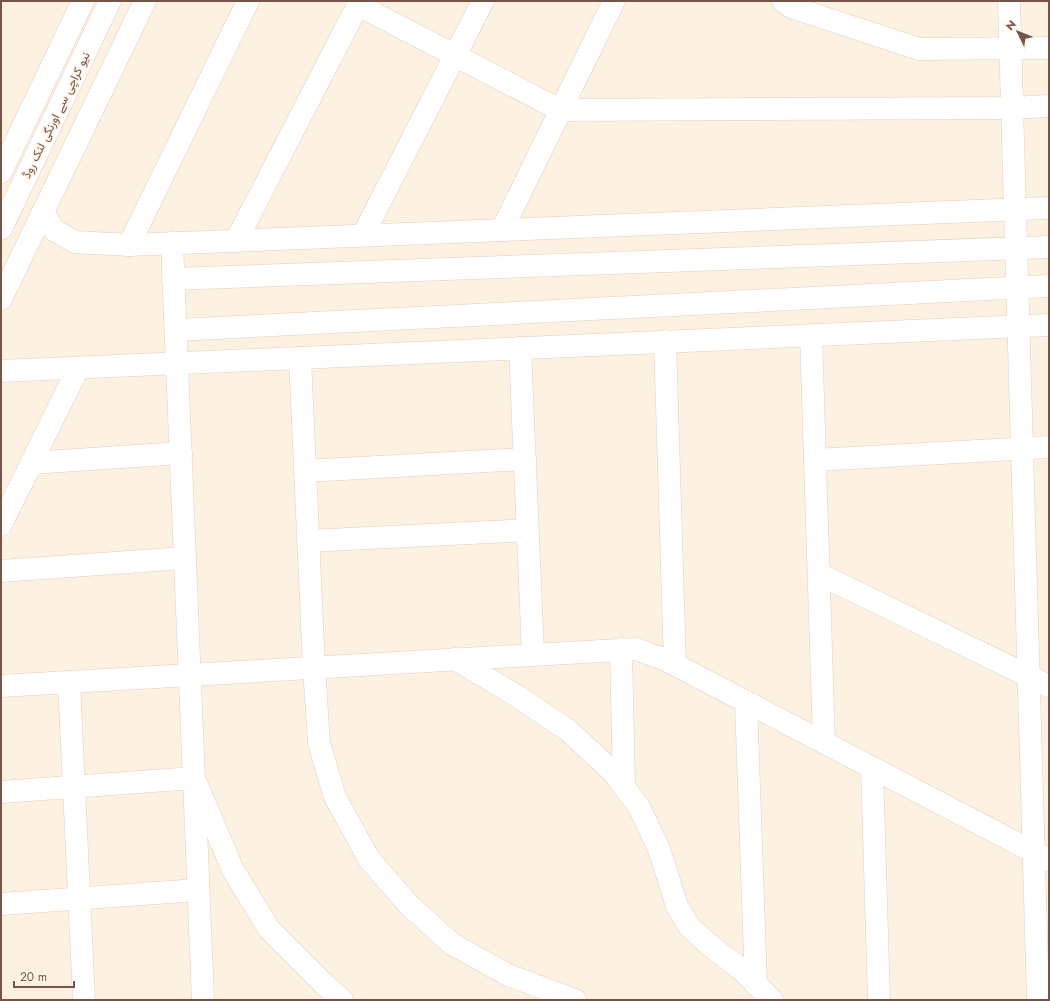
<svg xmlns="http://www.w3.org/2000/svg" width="1050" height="1001" font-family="Jost,Vazirmatn,sans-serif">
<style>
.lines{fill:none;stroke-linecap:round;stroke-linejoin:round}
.minor-casing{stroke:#e3cec0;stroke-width:23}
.minor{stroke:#fff;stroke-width:22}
.labels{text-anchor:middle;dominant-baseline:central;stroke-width:3;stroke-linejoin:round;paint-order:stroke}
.street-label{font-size:12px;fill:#755547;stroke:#fff5e8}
</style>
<rect width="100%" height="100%" fill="#fdf1e1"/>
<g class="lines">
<defs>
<g id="minor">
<path d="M783 1 791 7 919 49 1049 48"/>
<path d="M1009 1 1038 1000"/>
<path d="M358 5 560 110 1013 108 1049 106"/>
<path d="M1 172 83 1"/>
<path d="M43 212 54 230 75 242 129 245 1049 208"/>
<path d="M1 229 110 1"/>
<path d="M502 230 614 1"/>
<path d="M363 235 483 1"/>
<path d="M236 241 360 1"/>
<path d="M172 243 203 1000"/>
<path d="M129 245 248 1"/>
<path d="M173 279 1049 247"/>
<path d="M1 299 145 1"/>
<path d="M176 330 1049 286"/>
<path d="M811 335 824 743"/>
<path d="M665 341 675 665"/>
<path d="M520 348 533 654"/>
<path d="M300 358 314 667 319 743 335 797 369 859 409 905 452 944 508 975 575 1000"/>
<path d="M1 371 1049 325"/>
<path d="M815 460 1049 447"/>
<path d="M31 463 181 453"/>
<path d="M305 471 525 459"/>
<path d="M1 525 78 368"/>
<path d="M308 541 528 530"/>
<path d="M1 571 185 558"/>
<path d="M819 574 1049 686"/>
<path d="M621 649 624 787"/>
<path d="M455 659 517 696 569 731 613 772 639 807 659 849 677 906 689 926 707 943 742 970 772 1000"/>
<path d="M69 682 84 1000"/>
<path d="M1 686 636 649 666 660 1049 860"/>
<path d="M746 702 756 985"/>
<path d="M872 768 879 1000"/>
<path d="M1 792 194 778 233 870 269 929 323 983 342 1000"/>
<path d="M1 904 198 890"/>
</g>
</defs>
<use href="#minor" class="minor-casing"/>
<use href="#minor" class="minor"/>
</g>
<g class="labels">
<g class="street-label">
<text transform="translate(56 115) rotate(-64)">نیو کراچی سے اورنگی لنک روڈ</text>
</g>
</g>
<rect width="1050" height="1001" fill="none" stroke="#755547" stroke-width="4"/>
<g transform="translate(1018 32) rotate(313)" stroke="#fff5e8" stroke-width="3" paint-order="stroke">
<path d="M0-3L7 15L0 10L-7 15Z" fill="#755547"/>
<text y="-6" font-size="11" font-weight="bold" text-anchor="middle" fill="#755547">N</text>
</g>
<path d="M14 981v6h60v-6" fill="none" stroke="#755547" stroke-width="2"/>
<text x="20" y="981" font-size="12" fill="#755547" stroke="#fff5e8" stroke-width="3" paint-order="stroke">20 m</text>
</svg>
